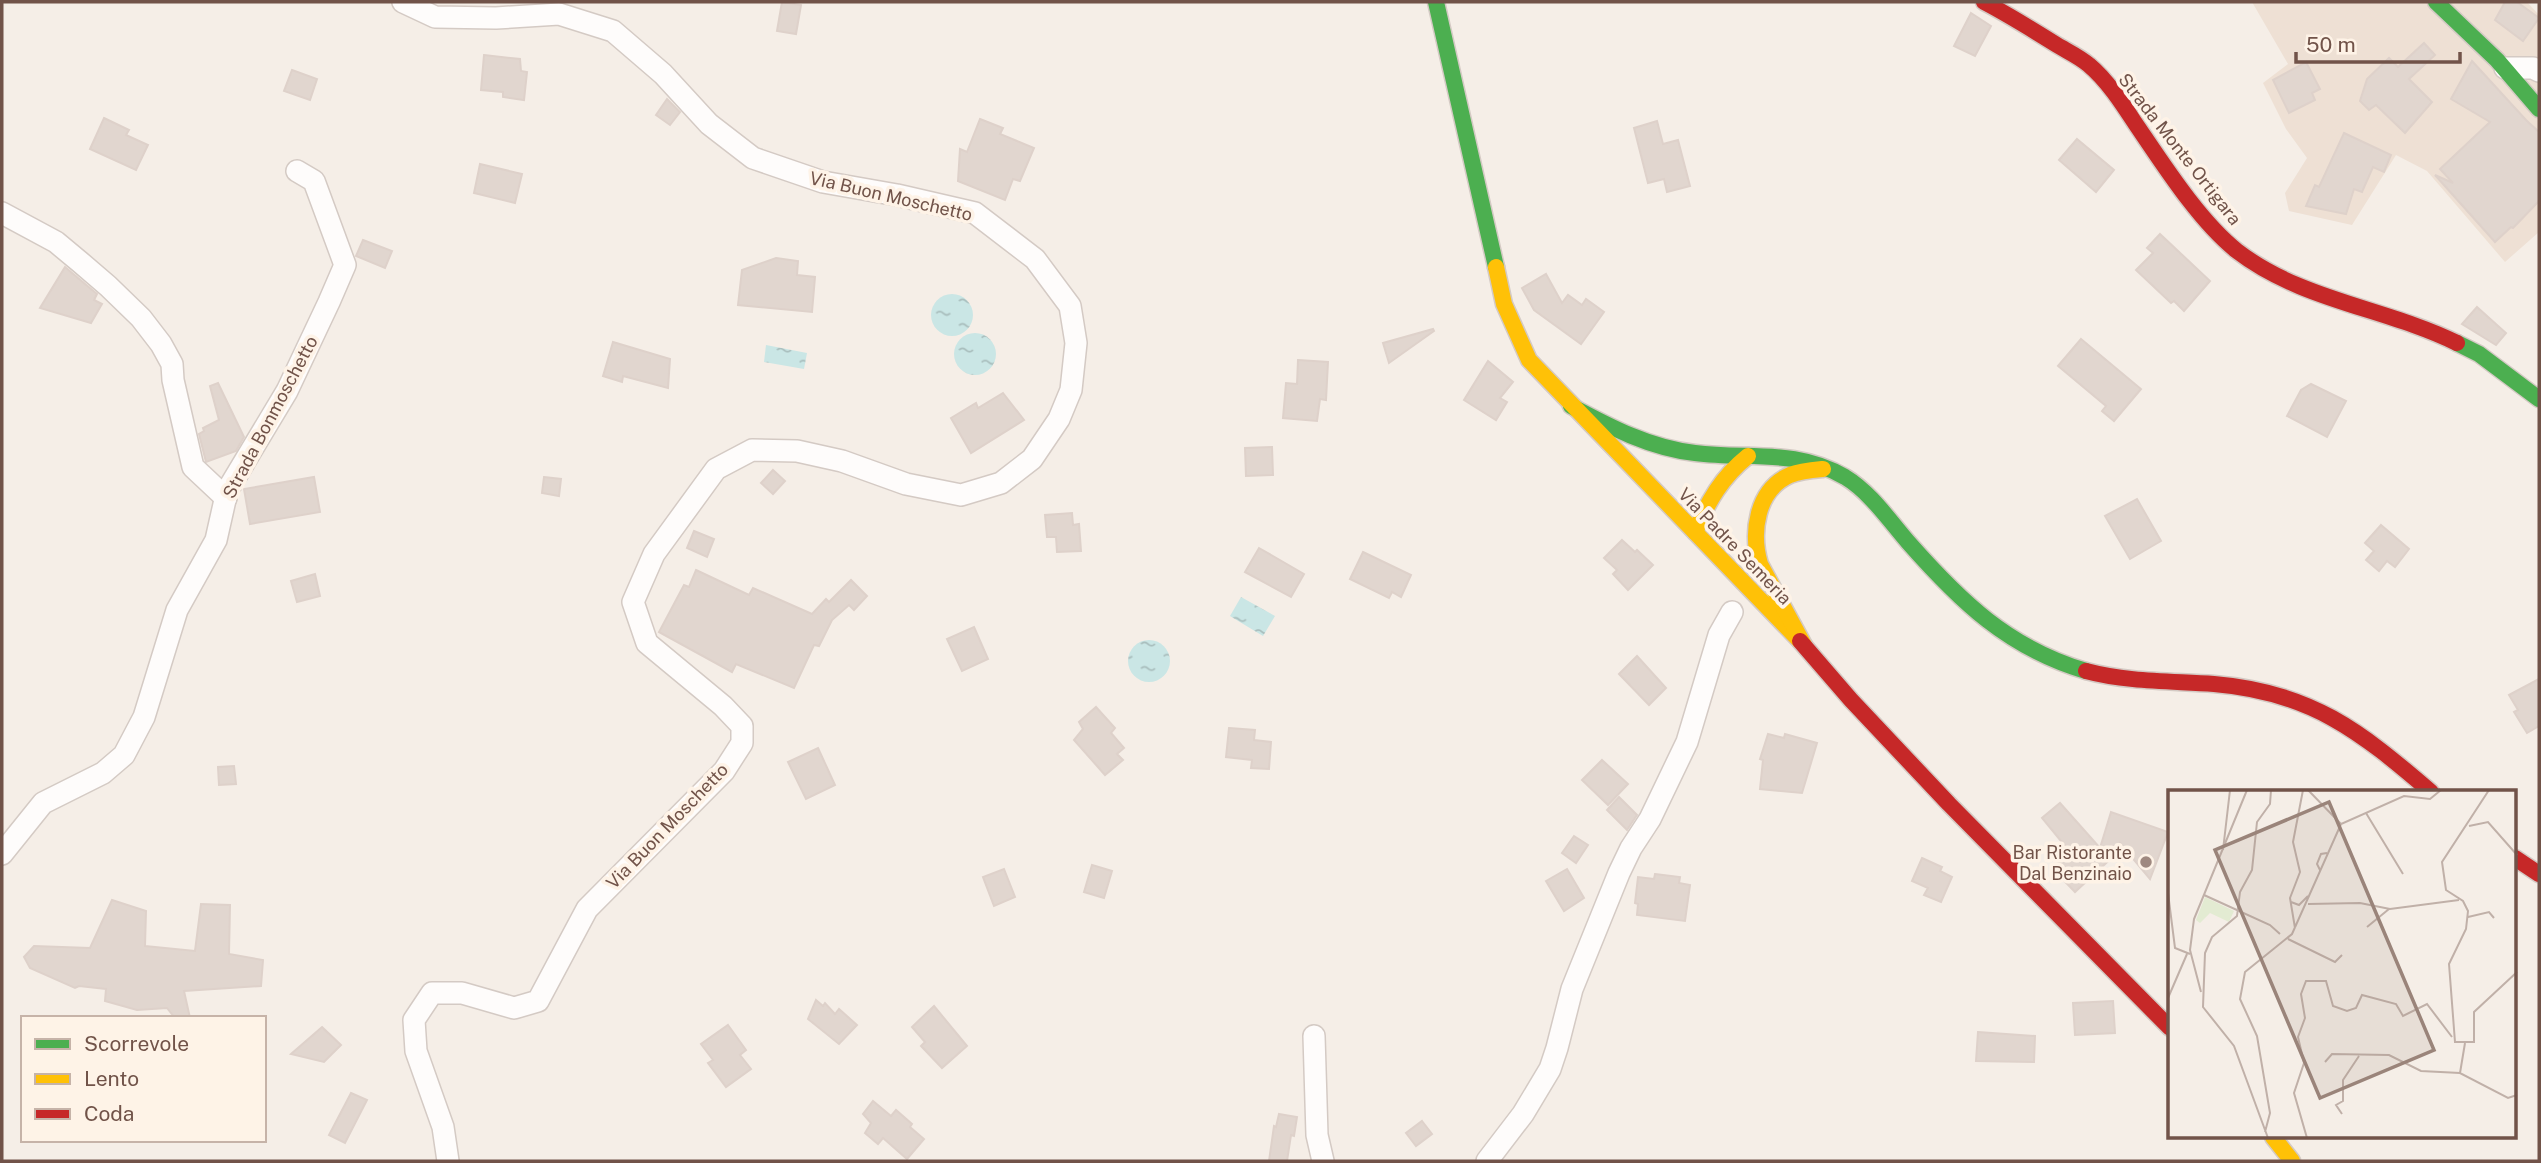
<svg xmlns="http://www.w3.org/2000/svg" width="2541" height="1163" font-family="'Public Sans',sans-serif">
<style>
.residential{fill:#eee0d4}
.water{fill:url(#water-ripples)}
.building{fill:#e1d6cf;stroke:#ded1ca;stroke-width:2}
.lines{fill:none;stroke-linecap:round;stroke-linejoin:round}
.street-casing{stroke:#d4cac4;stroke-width:24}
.fast-casing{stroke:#d4cac4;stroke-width:19}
.slow-casing{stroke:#d4cac4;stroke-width:19}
.jam-casing{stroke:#d4cac4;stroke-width:19}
.street{stroke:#fefcfb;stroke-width:21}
.fast{stroke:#4caf50;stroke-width:16}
.slow{stroke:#ffc107;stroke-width:16}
.jam{stroke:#c62828;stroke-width:16}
.poi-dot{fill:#9f8980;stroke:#fef3e7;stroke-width:2.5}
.labels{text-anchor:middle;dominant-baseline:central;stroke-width:7;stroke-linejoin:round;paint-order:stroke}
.street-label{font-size:18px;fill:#715349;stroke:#fef3e7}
.poi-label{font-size:18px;fill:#715349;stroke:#fef3e7;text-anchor:end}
.inset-road{fill:none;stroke:#c0b0a8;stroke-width:2}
.view{fill:#9a847a;fill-opacity:0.15;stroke:#9a847a;stroke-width:3.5}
.inset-edge{fill:none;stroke:#715349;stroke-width:3.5}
</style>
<defs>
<pattern id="water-ripples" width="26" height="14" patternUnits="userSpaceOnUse" patternTransform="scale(1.75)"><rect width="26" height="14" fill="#cae6e5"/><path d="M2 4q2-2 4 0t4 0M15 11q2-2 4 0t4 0" fill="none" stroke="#a8bdbc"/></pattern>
</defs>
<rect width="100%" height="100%" fill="#f5eee7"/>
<path class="residential" d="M2252 2H2527L2539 15V232L2505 262 2427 171 2396 155 2352 225 2289 211 2285 193 2307 158 2286 129 2263 83 2288 64Z"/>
<g class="water">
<circle cx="952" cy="315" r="21"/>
<circle cx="975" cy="354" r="21"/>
<path d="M766 345 807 353 804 369 764 362Z"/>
<path d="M1241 597 1275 616 1263 636 1230 616Z"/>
<circle cx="1149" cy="661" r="21"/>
</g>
<g class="building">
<path d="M782 2 801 5 796 34 777 31Z"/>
<path d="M2505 2H2517L2539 18 2523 41 2495 20Z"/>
<path d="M1971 13 1991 26 1975 56 1954 46Z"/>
<path d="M2424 43 2435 55 2409 79 2432 102 2405 133 2376 105 2369 110 2360 101 2367 79 2389 58 2398 67Z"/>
<path d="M484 55 520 59 521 71 527 72 524 100 503 97V92L481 90Z"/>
<path d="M2472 61 2526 120 2539 132V201L2513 228 2511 227 2495 242 2435 175 2453 183 2440 169 2490 122 2451 99Z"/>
<path d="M2306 62 2320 89 2312 93 2315 100 2289 113 2273 80Z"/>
<path d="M292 70 317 79 310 100 284 91Z"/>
<path d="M667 99 680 112 670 125 656 115Z"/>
<path d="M104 118 129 130 126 135 148 145 136 170 90 149Z"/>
<path d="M980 119 1003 128 1000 134 1034 148 1020 181 1013 179 1005 200 958 181 960 149 967 152Z"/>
<path d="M1657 121 1663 144 1678 140 1690 186 1667 192 1664 179 1648 183 1634 128Z"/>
<path d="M2344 133 2391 155 2384 172 2373 167 2362 192 2354 189 2346 214 2306 206 2315 185 2319 187Z"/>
<path d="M2077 139 2114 170 2096 192 2059 160Z"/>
<path d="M480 164 522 174 515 203 474 193Z"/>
<path d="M2160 234 2210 281 2184 311 2174 301 2171 303 2136 270 2153 253 2147 248Z"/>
<path d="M363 240 392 251 385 268 356 256Z"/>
<path d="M776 258 798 261 797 275 815 277 812 312 738 305 742 270Z"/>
<path d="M65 267 97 294 94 300 102 304 91 323 40 308Z"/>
<path d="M1546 274 1562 303 1568 295 1582 305 1586 299 1604 312 1581 344 1534 310 1522 288Z"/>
<path d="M2477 307 2506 333 2496 345 2462 324Z"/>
<path d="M1433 329 1434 331 1389 363 1383 343Z"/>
<path d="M2081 339 2141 389 2114 421 2102 411 2106 406 2058 366Z"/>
<path d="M613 342 670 359 668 388 623 376 622 382 603 376Z"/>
<path d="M1298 360 1328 362 1326 400 1320 399 1317 421 1283 418 1286 383 1297 384Z"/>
<path d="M1488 361 1513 382 1500 398 1507 402 1496 420 1464 400Z"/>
<path d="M218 383 244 437 236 451 206 462 199 434 204 431 203 428 219 420 210 386Z"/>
<path d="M2311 384 2346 401 2327 437 2287 416 2301 390Z"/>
<path d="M1003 393 1024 420 971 453 951 418 976 403 978 408Z"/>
<path d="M1272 447 1273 475 1246 476 1245 448Z"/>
<path d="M773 470 785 481 773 494 761 483Z"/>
<path d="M314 477 320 512 250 524 244 489Z"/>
<path d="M544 477 561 479 559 496 542 493Z"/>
<path d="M2137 499 2161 541 2130 559 2105 516Z"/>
<path d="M1072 513 1073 525 1079 524 1081 551 1057 552 1056 537H1047L1045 515Z"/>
<path d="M2381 525 2409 549 2395 567 2387 561 2379 571 2366 560 2374 551 2365 543Z"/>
<path d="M694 531 714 539 707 557 687 548Z"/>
<path d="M1622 540 1635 552 1637 550 1653 565 1628 590 1613 574 1617 570 1604 558Z"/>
<path d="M1259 548 1304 574 1291 597 1245 572Z"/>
<path d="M1363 552 1411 575 1401 597 1392 592 1389 598 1350 579Z"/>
<path d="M696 570 749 595 753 588 812 614 826 599 829 602 851 580 867 596 854 610 849 605 832 620 819 646 814 645 794 688 736 664 732 672 659 632 684 585 689 587Z"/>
<path d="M315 574 320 596 297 602 291 581Z"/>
<path d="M974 627 988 659 962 671 947 639Z"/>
<path d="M1637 656 1666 688 1649 705 1619 674Z"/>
<path d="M2539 679V726L2527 733 2514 712 2518 710 2509 695Z"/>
<path d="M1096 707 1115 728 1111 733 1124 748 1117 754 1123 760 1105 775 1074 740 1083 729 1079 722Z"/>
<path d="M1229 728 1255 730 1254 740 1271 742 1269 769 1251 768 1252 760 1226 757Z"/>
<path d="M1768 734 1784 738 1785 734 1817 743 1802 793 1760 789 1763 760 1760 759Z"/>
<path d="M818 748 835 785 806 799 788 762Z"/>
<path d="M1602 760 1628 784 1608 805 1582 780Z"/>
<path d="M234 766 236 784 219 785 218 767Z"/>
<path d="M1619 797 1637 815 1627 830 1607 810Z"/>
<path d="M2060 803 2100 848 2111 812 2168 832 2150 879 2120 843 2117 853 2075 892 2052 868 2070 852 2042 818Z"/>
<path d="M1574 836 1588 845 1576 863 1562 853Z"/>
<path d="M1922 858 1942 867 1940 871 1952 877 1941 902 1924 895 1928 888 1912 881Z"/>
<path d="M1092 865 1112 871 1104 898 1084 892Z"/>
<path d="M1004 869 1015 897 994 906 983 877Z"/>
<path d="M1567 869 1584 898 1564 911 1546 881Z"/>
<path d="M1655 874 1680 877 1679 883 1690 885 1685 921 1637 915 1638 904 1635 903 1638 877 1654 879Z"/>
<path d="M112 900 146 911 145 946 195 951 201 904 230 905 229 954 263 960 261 986 184 991 190 1018H175L167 1008 137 1010 105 1001 106 989 79 986 75 988 30 968 24 957 34 946 90 948Z"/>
<path d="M816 1000 823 1006 825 1003 835 1014 839 1009 857 1025 839 1044 808 1019Z"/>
<path d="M2113 1001 2115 1033 2075 1035 2073 1003Z"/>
<path d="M934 1006 967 1046 942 1068 921 1046 925 1042 912 1027Z"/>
<path d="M728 1025 746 1050 740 1055 751 1069 726 1087 708 1063 713 1060 701 1044Z"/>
<path d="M322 1027 341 1045 324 1062 291 1054Z"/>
<path d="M1978 1032 2035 1036 2034 1062 1976 1061Z"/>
<path d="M351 1093 367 1100 345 1143 329 1135Z"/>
<path d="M873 1101 891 1116 896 1110 912 1124 910 1127 924 1139 907 1159 883 1138 878 1144 865 1133 871 1123 863 1114Z"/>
<path d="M1279 1114 1297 1117 1294 1136 1291 1135 1287 1161H1269L1274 1126 1276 1127Z"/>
<path d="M1422 1121 1432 1134 1416 1146 1406 1133Z"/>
</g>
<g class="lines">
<defs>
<g id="street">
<path d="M403 2 435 17 496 18 559 14 613 31 663 74 709 124 753 158 823 182 897 195 975 213 1035 259 1070 306 1076 343 1071 390 1059 419 1032 459 1001 483 961 495 906 484 842 461 797 451 752 450 716 469 654 554 633 602 647 643 723 706 742 726V743L724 771 587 909 538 1001 514 1008 462 993H432L414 1020 416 1051 443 1127 448 1161"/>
<path d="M2505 68H2533L2539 71"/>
<path d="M2 213 56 242 80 262 108 286 141 318 161 344 172 364 173 380 193 467 226 498"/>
<path d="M2 854 43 803 103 773 124 755 144 717 177 610 216 540 227 491 287 391 329 302 345 265 314 181 297 171"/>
<path d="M1314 1036 1317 1135 1323 1161"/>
<path d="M1487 1161 1523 1114 1550 1069 1557 1048 1572 989 1619 873 1631 848 1650 819 1687 742 1719 635 1732 612"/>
</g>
<g id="fast">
<path d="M1436 2 1496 267"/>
<path d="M2436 2 2497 60 2539 109"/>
<path d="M2457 343 2479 354 2539 399"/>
<path d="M1571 406C1610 427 1650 448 1695 453 1749 460 1794 448 1845 477 1870 492 1889 520 1908 542 1960 601 2008 648 2086 671"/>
</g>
<g id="slow">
<path d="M1496 267 1504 304 1529 360 1800 641"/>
<path d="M1695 532C1708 501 1722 477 1748 456"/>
<path d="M1804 645 1760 564C1751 533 1756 490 1790 475 1800 471 1812 470 1823 469"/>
<path d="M2273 1137 2292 1161"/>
</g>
<g id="jam">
<path d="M1984 2C2009 15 2033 30 2057 45 2067 51 2080 57 2089 65 2107 80 2122 103 2135 123 2163 164 2199 221 2237 251 2302 301 2386 308 2457 343"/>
<path d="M1800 641 1851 700 1949 804 2170 1028"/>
<path d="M2086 671C2127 682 2171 681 2214 684 2311 692 2360 731 2431 792"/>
<path d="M2515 858 2539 874"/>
</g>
</defs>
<use href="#street" class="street-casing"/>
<use href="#fast" class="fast-casing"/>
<use href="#slow" class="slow-casing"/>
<use href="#jam" class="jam-casing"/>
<use href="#street" class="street"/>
<use href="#fast" class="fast"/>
<use href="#slow" class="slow"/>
<use href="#jam" class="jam"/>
</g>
<circle class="poi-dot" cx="2146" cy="862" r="7"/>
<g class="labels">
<g class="street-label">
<text transform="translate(2180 149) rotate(52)">Strada Monte Ortigara</text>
<text transform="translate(891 196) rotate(13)">Via Buon Moschetto</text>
<text transform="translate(270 417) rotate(-62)">Strada Bonmoschetto</text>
<text transform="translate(1735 546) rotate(46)">Via Padre Semeria</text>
<text transform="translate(667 826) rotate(-46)">Via Buon Moschetto</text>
</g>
<g class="poi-label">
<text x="2132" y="852">Bar Ristorante<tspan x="2132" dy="21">Dal Benzinaio</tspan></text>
</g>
</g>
<g transform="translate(2168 790)">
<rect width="348" height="348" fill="#f5eee7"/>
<path d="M37 107 66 121 61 132 42 123 32 133 28 130Z" fill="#e3ebd2"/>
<path class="inset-road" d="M140 0 173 34M321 0 274 72 278 100 295 111 300 121 298 139 281 174 287 252H306V222L349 182M198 23 235 84M301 36 320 32 349 65M55 60 62 0M152 80 149 74 153 64 159 63M0 103 7 158 22 164M36 105 102 135 112 144M123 112 131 115 140 106M140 114 192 113 222 119 291 110M300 127 321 122 326 128M199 137 221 119M127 138 122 108 132 82 125 52 135 0M120 149 167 172 174 165M33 202 22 160 26 129 79 0M0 208 19 164M157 272 164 264 221 265 253 281 292 283 340 308 349 305M292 283 297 253M174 324 168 315 175 311V290L191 266M97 342 102 323 89 246 72 209 77 182 124 144 173 34 236 6 262 9 273 0M100 348 66 256 35 217 37 163 44 147 69 126 72 102 84 80 89 32 102 14 103 0M139 348 126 303 136 273 130 247 137 228 133 204 138 191H158L165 216 179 221 188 218 194 205 228 214 235 226 259 214 284 247"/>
<path class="view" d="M161 12 266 260 152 308 47 60Z"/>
<rect width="348" height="348" class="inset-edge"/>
</g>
<rect width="2541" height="1163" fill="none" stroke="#715349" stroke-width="7"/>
<rect x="21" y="1016" width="245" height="126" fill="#fef3e7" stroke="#c6b3a8" stroke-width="2"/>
<rect x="35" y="1039" width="35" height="10" fill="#4caf50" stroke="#c6b3a8" stroke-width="2"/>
<text x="84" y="1051" font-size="21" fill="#715349">Scorrevole</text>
<rect x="35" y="1074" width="35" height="10" fill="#ffc107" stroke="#c6b3a8" stroke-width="2"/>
<text x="84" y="1086" font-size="21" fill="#715349">Lento</text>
<rect x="35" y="1109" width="35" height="10" fill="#c62828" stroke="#c6b3a8" stroke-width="2"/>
<text x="84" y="1121" font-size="21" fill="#715349">Coda</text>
<path d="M2296 52v10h164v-10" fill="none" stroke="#715349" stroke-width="3.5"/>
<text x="2306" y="52" font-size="21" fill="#715349" stroke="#fef3e7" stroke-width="5" paint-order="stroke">50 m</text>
</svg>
